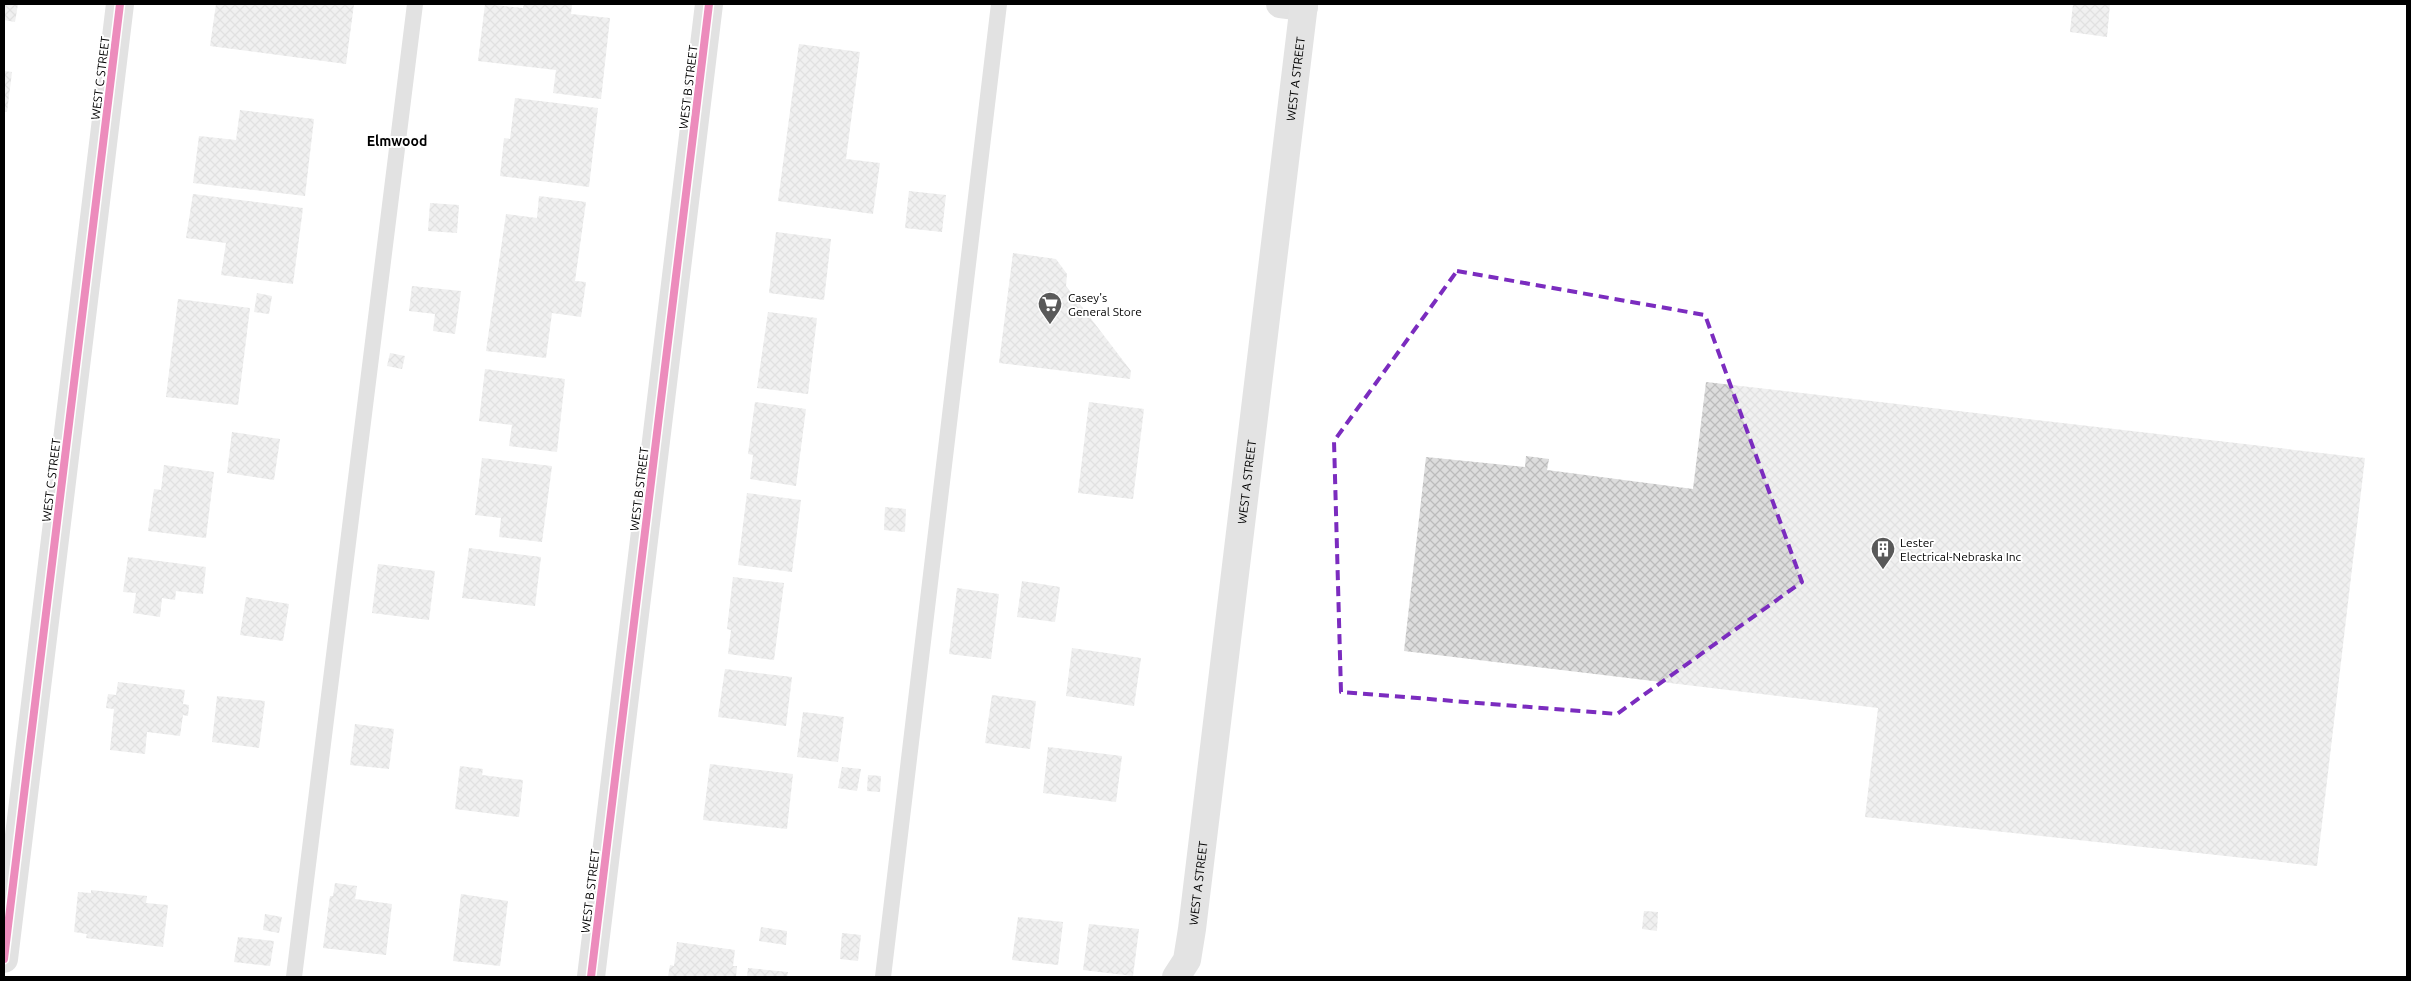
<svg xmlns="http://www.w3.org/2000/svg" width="2411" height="981" font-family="Ubuntu,sans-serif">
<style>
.building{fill:url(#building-cross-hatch)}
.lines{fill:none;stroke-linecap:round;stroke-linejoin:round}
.service{stroke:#bebebe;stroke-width:16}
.minor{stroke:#bebebe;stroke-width:28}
.secondary{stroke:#c2c2c2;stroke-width:28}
.cycleway-casing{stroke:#fff;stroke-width:11}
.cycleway{stroke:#d6006c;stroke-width:8}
.marked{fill:none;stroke:#7b2cbf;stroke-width:4;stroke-dasharray:10 6;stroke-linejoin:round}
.labels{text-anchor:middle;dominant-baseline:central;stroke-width:4;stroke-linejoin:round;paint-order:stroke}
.street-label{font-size:12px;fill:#000;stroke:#fff}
.poi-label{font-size:12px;fill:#000;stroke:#fff;text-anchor:start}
.neighbourhood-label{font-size:14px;font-weight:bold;fill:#000;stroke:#fff}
</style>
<defs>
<pattern id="building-cross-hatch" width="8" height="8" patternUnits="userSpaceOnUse" patternTransform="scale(1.25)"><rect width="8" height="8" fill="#ddd"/><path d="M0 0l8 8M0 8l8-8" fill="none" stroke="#bcbcbc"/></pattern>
</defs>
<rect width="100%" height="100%" fill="#fff"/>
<g class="building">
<path d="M4 4H18L15 22 4 20Z"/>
<path d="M216 4H354L346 64 210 46Z"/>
<path d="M485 4 523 8 524 4H572L571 14 610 18 601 99 553 93 556 70 478 61Z"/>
<path d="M2073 4H2110L2107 37 2070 32Z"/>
<path d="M799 44 860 52 846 159 880 163 873 214 778 201Z"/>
<path d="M4 71 12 72 7 112H4Z"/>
<path d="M515 98 598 108 589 187 500 176 504 138 510 139Z"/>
<path d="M240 110 314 119 305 196 193 183 199 136 236 140Z"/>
<path d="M909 191 946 195 942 232 905 228Z"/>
<path d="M193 194 303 208 293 284 221 275 226 243 186 238Z"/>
<path d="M539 196 586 202 575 281 586 282 581 317 552 313 546 358 486 351 506 214 537 218Z"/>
<path d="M430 203 459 205 457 233 428 231Z"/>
<path d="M776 232 831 239 824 300 769 293Z"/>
<path d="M1013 253 1056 259 1067 274 1066 286 1131 371 1130 379 999 363Z"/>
<path d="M412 286 461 291 455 334 433 331 435 314 409 311Z"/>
<path d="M257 293 272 296 269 314 254 312Z"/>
<path d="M178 299 250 308 238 405 166 397Z"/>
<path d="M768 312 817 318 808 394 757 388Z"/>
<path d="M390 353 405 356 402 369 387 366Z"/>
<path d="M485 369 565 379 557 452 509 446 512 425 479 421Z"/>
<path d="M1706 382 2365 458 2317 866 1865 817 1878 708 1404 651 1426 457 1525 467 1526 456 1549 459 1547 470 1693 489Z"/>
<path d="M755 402 806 409 796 486 750 479 753 455 748 454Z"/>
<path d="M1089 402 1144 409 1133 499 1078 493Z"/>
<path d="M232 432 280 439 274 480 227 473Z"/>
<path d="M482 458 552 466 542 542 499 537 501 518 475 515Z"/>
<path d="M164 465 214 472 206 538 148 531 154 489 161 490Z"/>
<path d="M747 493 801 500 792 572 738 565Z"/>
<path d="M885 507 906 509 905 532 884 530Z"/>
<path d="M469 548 541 557 535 606 462 598Z"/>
<path d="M128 557 206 567 203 594 176 591 175 600 162 598 160 617 133 613 136 593 123 592Z"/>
<path d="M378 564 435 571 429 620 372 613Z"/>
<path d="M733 577 784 583 774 660 728 654 731 630 727 629Z"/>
<path d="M1022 581 1060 587 1055 622 1017 617Z"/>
<path d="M957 588 999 594 991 659 949 654Z"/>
<path d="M246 597 289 604 283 641 240 635Z"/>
<path d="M1072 648 1141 658 1134 706 1066 696Z"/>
<path d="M725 669 792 677 786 726 718 717Z"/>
<path d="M118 682 185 690 183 704 189 705 188 716 183 715 180 736 147 732 145 754 110 750 114 709 106 708 108 694 116 695Z"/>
<path d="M992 695 1036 701 1030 749 985 743Z"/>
<path d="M217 696 265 701 259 748 212 742Z"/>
<path d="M803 712 844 717 838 762 797 757Z"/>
<path d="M355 724 394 729 389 769 350 765Z"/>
<path d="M1048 747 1122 756 1116 802 1043 793Z"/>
<path d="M710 764 793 774 787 829 703 820Z"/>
<path d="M460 766 483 769 482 775 523 780 519 817 455 809Z"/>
<path d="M842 767 861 769 857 791 838 788Z"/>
<path d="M868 775 881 776 880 792 867 791Z"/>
<path d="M335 883 357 886 355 899 392 904 386 955 323 948 330 896H333Z"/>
<path d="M91 890 147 896 146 903 168 905 163 947 86 938 87 934 74 932 78 892 91 893Z"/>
<path d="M461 894 508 901 500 966 453 961Z"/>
<path d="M1644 911 1658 912 1657 931 1642 929Z"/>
<path d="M265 914 282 917 279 933 263 930Z"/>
<path d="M1018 917 1063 922 1058 965 1012 960Z"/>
<path d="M1089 924 1139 929 1133 976 1083 970Z"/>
<path d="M761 927 787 931 786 945 759 941Z"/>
<path d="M842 933 861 935 858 961 840 959Z"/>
<path d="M238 937 274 941 270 966 234 962Z"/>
<path d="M677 942 735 950 733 966H737L736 977H668L670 965 674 966Z"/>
<path d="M748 968 788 972 787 977H747Z"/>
</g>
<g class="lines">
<g class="service">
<path d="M294 977 415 4"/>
<path d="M883 977 999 4"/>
</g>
<g class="minor">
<path d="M1280 4 1304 7"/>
<path d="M4 959 120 4"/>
<path d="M591 977 709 4"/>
</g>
<path class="secondary" id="s1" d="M1176 977 1187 960 1192 929 1304 4"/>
<defs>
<g id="cycleway">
<path d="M4 959 120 4"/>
<path d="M591 977 709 4"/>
</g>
</defs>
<use href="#cycleway" class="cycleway-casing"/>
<use href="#cycleway" class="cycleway"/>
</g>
<path d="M0 0H2411V981H0ZM1457 271 1705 315 1802 582 1617 714 1341 692 1334 441Z" fill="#fff" fill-opacity=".55" fill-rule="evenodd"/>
<path class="marked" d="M1457 271 1705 315 1802 582 1617 714 1341 692 1334 441Z"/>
<defs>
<symbol id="supermarket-pin" viewBox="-11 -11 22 30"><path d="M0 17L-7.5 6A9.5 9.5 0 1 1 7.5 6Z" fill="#595959" stroke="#fff"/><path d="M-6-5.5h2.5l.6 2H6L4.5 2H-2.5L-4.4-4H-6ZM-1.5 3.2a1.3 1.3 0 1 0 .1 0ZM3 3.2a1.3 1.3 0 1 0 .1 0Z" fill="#fff"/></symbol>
<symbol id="building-pin" viewBox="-11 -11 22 30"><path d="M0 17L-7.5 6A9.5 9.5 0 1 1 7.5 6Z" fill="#595959" stroke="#fff"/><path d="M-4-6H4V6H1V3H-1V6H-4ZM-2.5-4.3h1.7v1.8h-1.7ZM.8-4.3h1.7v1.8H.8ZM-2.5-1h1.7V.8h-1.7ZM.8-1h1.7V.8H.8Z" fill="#fff"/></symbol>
</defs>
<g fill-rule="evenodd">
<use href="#supermarket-pin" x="1036" y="290" width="28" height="38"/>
<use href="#building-pin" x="1869" y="535" width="28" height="38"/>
</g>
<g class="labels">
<g class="street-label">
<text transform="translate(100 78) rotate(-83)">WEST C STREET</text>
<text stroke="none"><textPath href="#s1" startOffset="908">WEST A STREET</textPath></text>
<text transform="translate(688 87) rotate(-83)">WEST B STREET</text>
<text transform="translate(51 480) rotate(-83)">WEST C STREET</text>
<text stroke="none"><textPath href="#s1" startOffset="502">WEST A STREET</textPath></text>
<text transform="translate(639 489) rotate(-83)">WEST B STREET</text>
<text stroke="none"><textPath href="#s1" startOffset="98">WEST A STREET</textPath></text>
<text transform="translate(590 891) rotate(-83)">WEST B STREET</text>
</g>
<g class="poi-label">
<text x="1068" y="297">Casey's<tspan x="1068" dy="14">General Store</tspan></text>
<text x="1900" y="542">Lester<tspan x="1900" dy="14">Electrical-Nebraska Inc</tspan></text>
</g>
<g class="neighbourhood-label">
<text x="397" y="141">Elmwood</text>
</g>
</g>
<rect width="2411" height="981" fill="none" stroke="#000000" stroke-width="10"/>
</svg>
